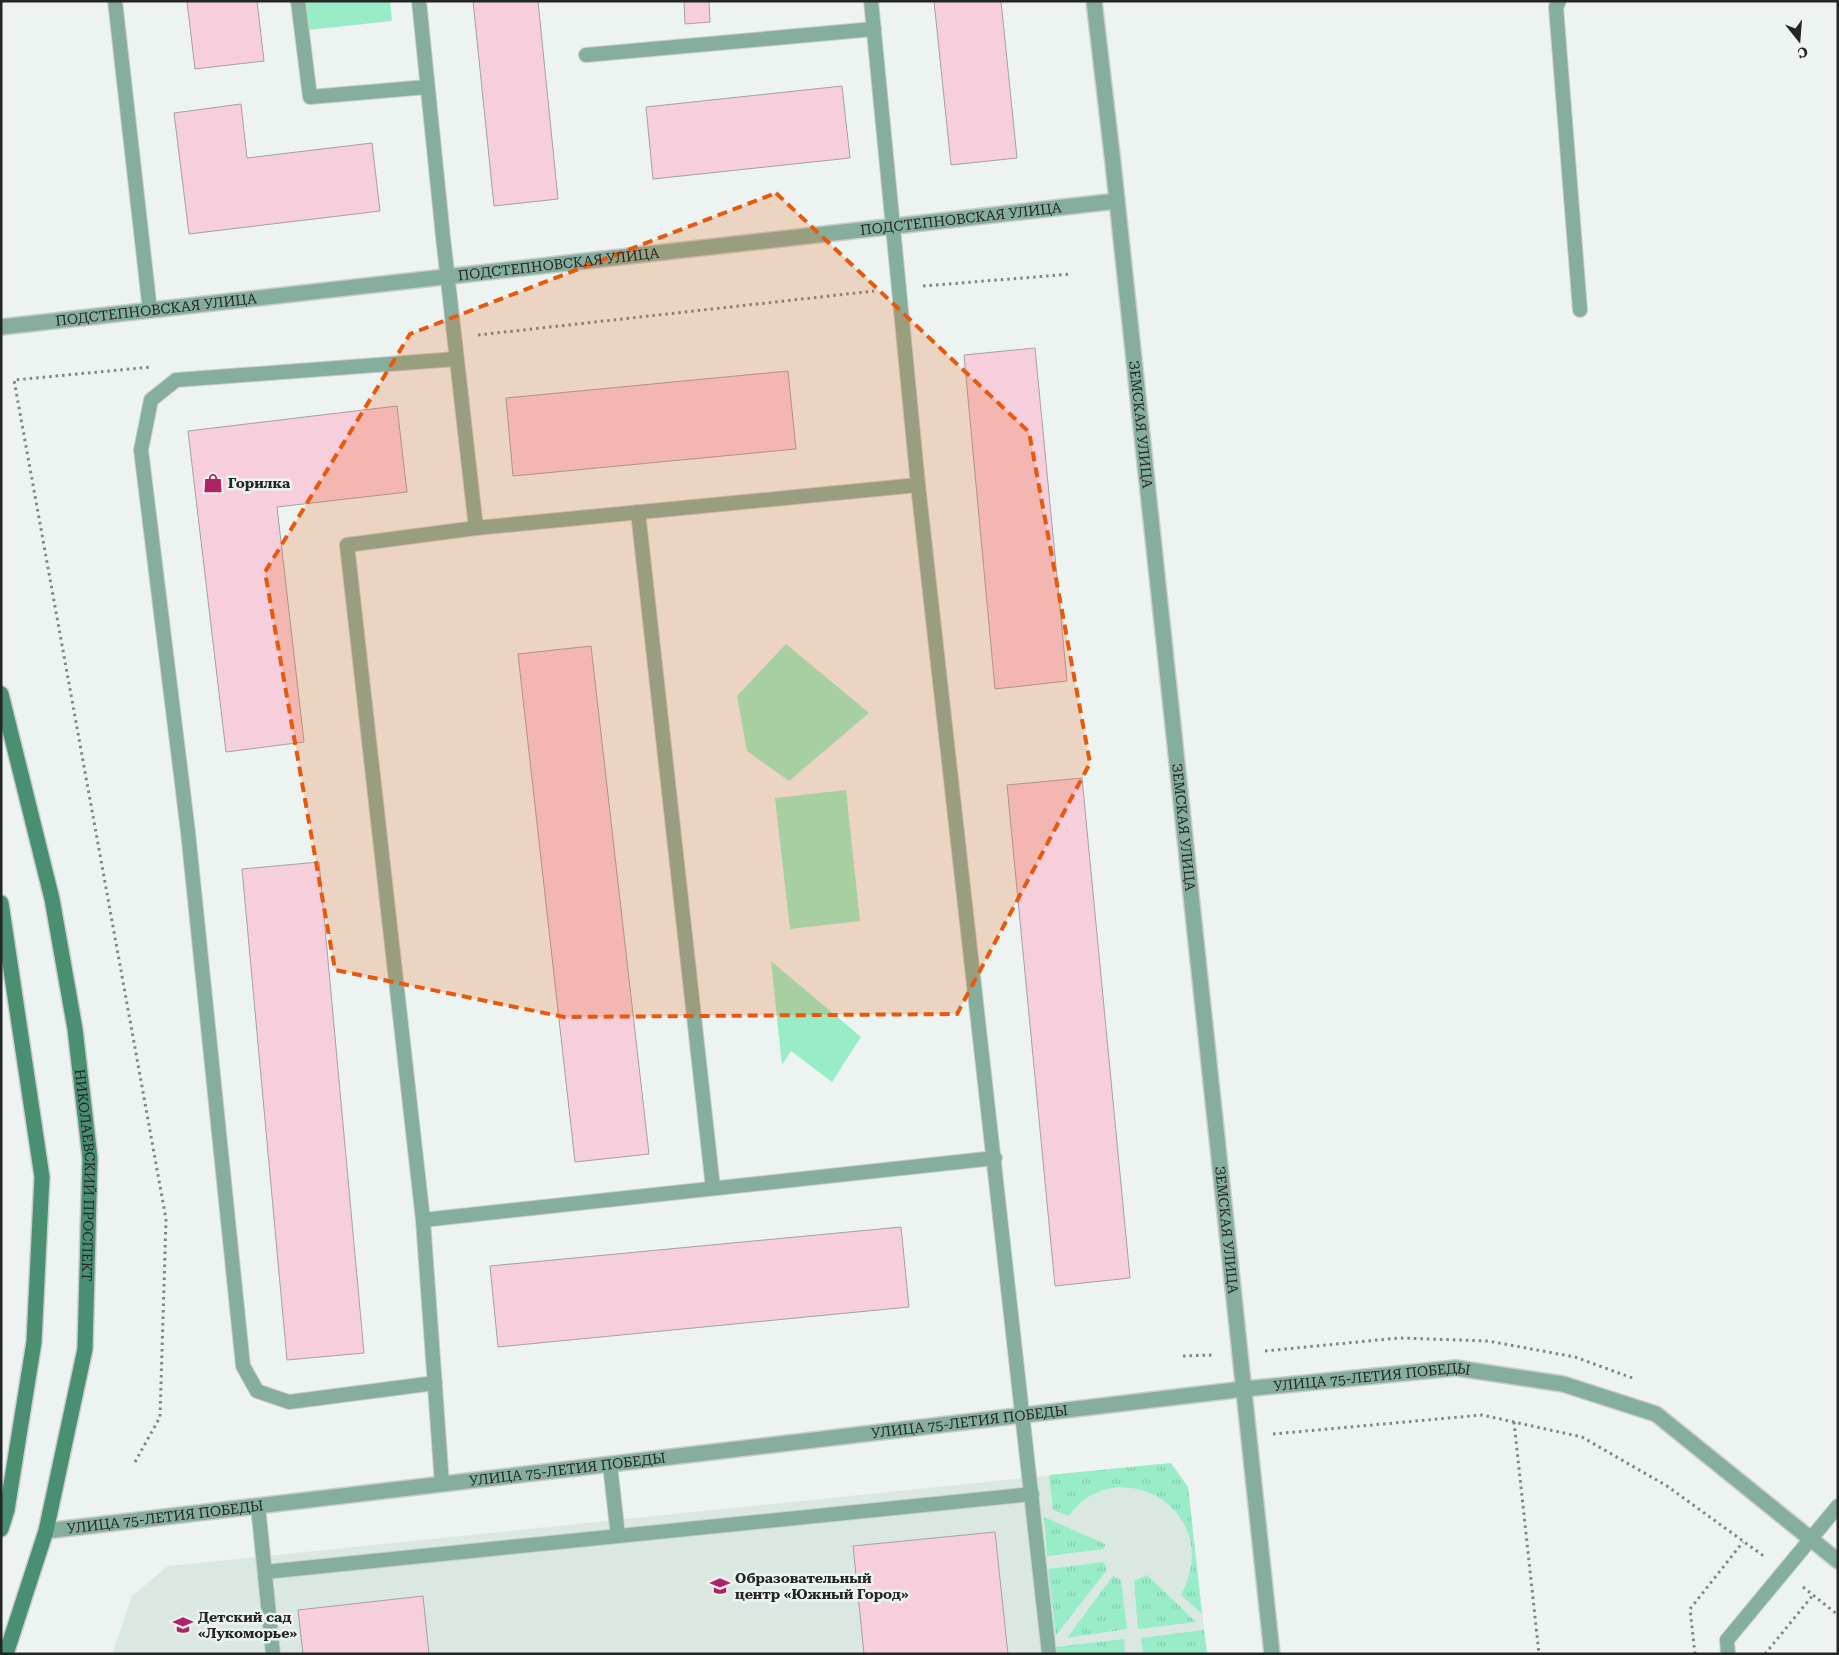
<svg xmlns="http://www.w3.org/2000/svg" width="1839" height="1655" font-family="'Roboto Serif',serif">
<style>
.built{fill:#dae8e1}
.grass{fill:url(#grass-tufts)}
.park{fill:#98edc8}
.building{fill:#f7cedb;stroke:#a6a0a2}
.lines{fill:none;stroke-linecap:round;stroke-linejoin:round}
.lane-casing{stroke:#c9cecb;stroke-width:16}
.street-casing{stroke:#c9cecb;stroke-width:18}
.secondary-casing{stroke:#c9cecb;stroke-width:18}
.path{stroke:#818583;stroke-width:3;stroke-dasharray:2.5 4;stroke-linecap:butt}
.lane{stroke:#85af9c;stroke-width:14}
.street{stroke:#85af9c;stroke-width:15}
.secondary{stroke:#4b8f73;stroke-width:15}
.marked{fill:#e8590c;fill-opacity:0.2;stroke:#e8590c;stroke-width:4;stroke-dasharray:10 6;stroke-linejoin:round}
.labels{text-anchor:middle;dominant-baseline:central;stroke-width:5;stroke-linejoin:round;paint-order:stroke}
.street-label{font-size:14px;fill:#242625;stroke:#edf3f0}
.poi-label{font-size:14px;font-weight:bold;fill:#242625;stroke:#edf3f0;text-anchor:start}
</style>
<defs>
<pattern id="grass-tufts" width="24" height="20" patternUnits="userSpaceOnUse" patternTransform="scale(1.25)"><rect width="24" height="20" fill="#98edc8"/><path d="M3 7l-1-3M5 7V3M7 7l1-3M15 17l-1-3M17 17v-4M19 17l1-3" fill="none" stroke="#83cbac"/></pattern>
</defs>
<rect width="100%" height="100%" fill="#edf3f0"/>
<path class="built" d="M1171 1463 1188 1487 1207 1654H112L132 1596 168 1566Z"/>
<g class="grass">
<path d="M1171 1463 1188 1487 1202 1614 1181 1595C1227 1509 1115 1449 1069 1516L1053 1510 1049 1475Z"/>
<path d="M1044 1517 1105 1544 1104 1549 1047 1556Z"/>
<path d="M1104 1562 1107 1570 1056 1635 1048 1569Z"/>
<path d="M1147 1575 1196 1622 1138 1629 1134 1581Z"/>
<path d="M1113 1576 1121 1580 1127 1629 1067 1638Z"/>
<path d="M1204 1630 1207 1654H1143L1141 1638Z"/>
<path d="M1124 1639 1125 1654H1056V1647Z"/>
</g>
<g class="park">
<path d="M305 1H390L392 21 308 30Z"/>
<path d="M786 644 869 713 789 781 747 751 737 696Z"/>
<path d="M846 790 860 921 790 929 775 798Z"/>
<path d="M771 961 861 1037 832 1082 791 1051 782 1065Z"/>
</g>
<g class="building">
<path d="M187 1H257L264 61 195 69Z"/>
<path d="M473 1H538L558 199 494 206Z"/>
<path d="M684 1H709L710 22 685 24Z"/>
<path d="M934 1H1001L1017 158 951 165Z"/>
<path d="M842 86 850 158 653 179 646 107Z"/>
<path d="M241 104 247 158 372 143 380 211 189 234 174 113Z"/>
<path d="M1035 348 1067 681 995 689 964 355Z"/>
<path d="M788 371 796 449 513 476 506 398Z"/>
<path d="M397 406 407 492 277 507 304 742 226 752 188 431Z"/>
<path d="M591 646 649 1154 575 1162 518 654Z"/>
<path d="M1082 778 1130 1278 1055 1286 1007 785Z"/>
<path d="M319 862 364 1353 287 1360 242 869Z"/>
<path d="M901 1227 909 1307 498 1347 490 1266Z"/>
<path d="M995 1532 1008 1654H864L853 1546Z"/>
<path d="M423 1596 429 1654H303L298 1610Z"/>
</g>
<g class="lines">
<defs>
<g id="lane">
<path d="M115 1 150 311"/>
<path d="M298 1 310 97 427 87"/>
<path d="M419 1 443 237 476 528 347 545 423 1220 442 1484"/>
<path d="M871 1 918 485 1049 1654"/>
<path d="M1559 1 1556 7 1580 310"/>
<path d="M586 55 874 29"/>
<path d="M638 512 713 1188"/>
<path d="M476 528 918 485"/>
<path d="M423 1220 995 1158"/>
<path d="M435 1383 289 1402 257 1391 243 1366 188 832 141 450 151 400 176 380 456 359"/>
<path d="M610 1465 618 1536"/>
<path d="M258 1506 273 1654"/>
<path d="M265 1572 1032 1494"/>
<path d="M1728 1654 1727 1640 1838 1506"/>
</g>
<g id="street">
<path id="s1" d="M1094 1 1113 163 1272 1654"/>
<path id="s2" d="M1 327 1117 201"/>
<path id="s3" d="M46 1531 1244 1389 1456 1368 1563 1384 1656 1414 1838 1561"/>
</g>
<g id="secondary">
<path id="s4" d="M1 694 52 899 75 1029 90 1158 85 1349 46 1531 6 1654"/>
<path d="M1 903 42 1177 34 1342 7 1510 1 1529"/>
</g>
</defs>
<use href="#lane" class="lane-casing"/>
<use href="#street" class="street-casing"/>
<use href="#secondary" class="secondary-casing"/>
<g class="path">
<path d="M923 286 1072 274"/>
<path d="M478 335 874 291"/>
<path d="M1265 1351 1399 1338 1488 1341 1575 1357 1635 1379"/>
<path d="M1183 1356 1214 1355"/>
<path d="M1514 1422 1539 1654"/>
<path d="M1273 1434 1482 1415 1582 1437 1667 1486 1765 1557"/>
<path d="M135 1462 160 1417 166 1219 14 380 151 367"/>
<path d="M1803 1587 1838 1615"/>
<path d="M1695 1654 1690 1609 1743 1542"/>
<path d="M1765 1654 1813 1595"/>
</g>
<use href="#lane" class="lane"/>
<use href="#street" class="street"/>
<use href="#secondary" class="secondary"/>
</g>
<path class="marked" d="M776 193 1029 432 1090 763 957 1014 564 1017 335 970 265 572 410 334Z"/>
<defs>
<symbol id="shop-bare" viewBox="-9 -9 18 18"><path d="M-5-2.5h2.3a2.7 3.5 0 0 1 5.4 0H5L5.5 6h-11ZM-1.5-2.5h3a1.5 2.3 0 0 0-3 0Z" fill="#ad2363" stroke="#edf3f0" stroke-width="2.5" paint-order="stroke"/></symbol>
<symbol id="school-bare" viewBox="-9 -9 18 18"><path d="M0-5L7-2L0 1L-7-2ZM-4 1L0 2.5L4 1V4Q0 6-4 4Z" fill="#ad2363" stroke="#edf3f0" stroke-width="2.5" paint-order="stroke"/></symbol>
</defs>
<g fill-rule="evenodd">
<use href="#shop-bare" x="199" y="469" width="28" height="28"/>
<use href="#school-bare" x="706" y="1572" width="28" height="28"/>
<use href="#school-bare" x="169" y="1611" width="28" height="28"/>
</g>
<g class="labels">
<g class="street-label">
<text stroke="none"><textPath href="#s2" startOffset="966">ПОДСТЕПНОВСКАЯ УЛИЦА</textPath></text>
<text stroke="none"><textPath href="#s2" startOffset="561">ПОДСТЕПНОВСКАЯ УЛИЦА</textPath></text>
<text stroke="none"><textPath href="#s2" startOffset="156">ПОДСТЕПНОВСКАЯ УЛИЦА</textPath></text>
<text stroke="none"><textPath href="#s1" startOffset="426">ЗЕМСКАЯ УЛИЦА</textPath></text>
<text stroke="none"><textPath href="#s1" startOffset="831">ЗЕМСКАЯ УЛИЦА</textPath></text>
<text stroke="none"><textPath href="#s4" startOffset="490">НИКОЛАЕВСКИЙ ПРОСПЕКТ</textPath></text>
<text stroke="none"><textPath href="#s1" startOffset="1236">ЗЕМСКАЯ УЛИЦА</textPath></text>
<text stroke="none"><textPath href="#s3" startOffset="1335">УЛИЦА 75-ЛЕТИЯ ПОБЕДЫ</textPath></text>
<text stroke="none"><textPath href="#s3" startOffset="930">УЛИЦА 75-ЛЕТИЯ ПОБЕДЫ</textPath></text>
<text stroke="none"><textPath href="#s3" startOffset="525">УЛИЦА 75-ЛЕТИЯ ПОБЕДЫ</textPath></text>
<text stroke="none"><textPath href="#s3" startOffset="120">УЛИЦА 75-ЛЕТИЯ ПОБЕДЫ</textPath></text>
</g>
<g class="poi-label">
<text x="228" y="483">Горилка</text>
<text x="735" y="1578">Образовательный<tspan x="735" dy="16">центр «Южный Город»</tspan></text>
<text x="198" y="1617">Детский сад<tspan x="198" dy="16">«Лукоморье»</tspan></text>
</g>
</g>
<rect width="1839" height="1655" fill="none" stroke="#242625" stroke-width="5"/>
<g transform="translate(1799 40) rotate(163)" stroke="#edf3f0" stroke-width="4" paint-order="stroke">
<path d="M0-4L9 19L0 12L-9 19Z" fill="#242625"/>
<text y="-8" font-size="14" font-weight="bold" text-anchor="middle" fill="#242625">С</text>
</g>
</svg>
